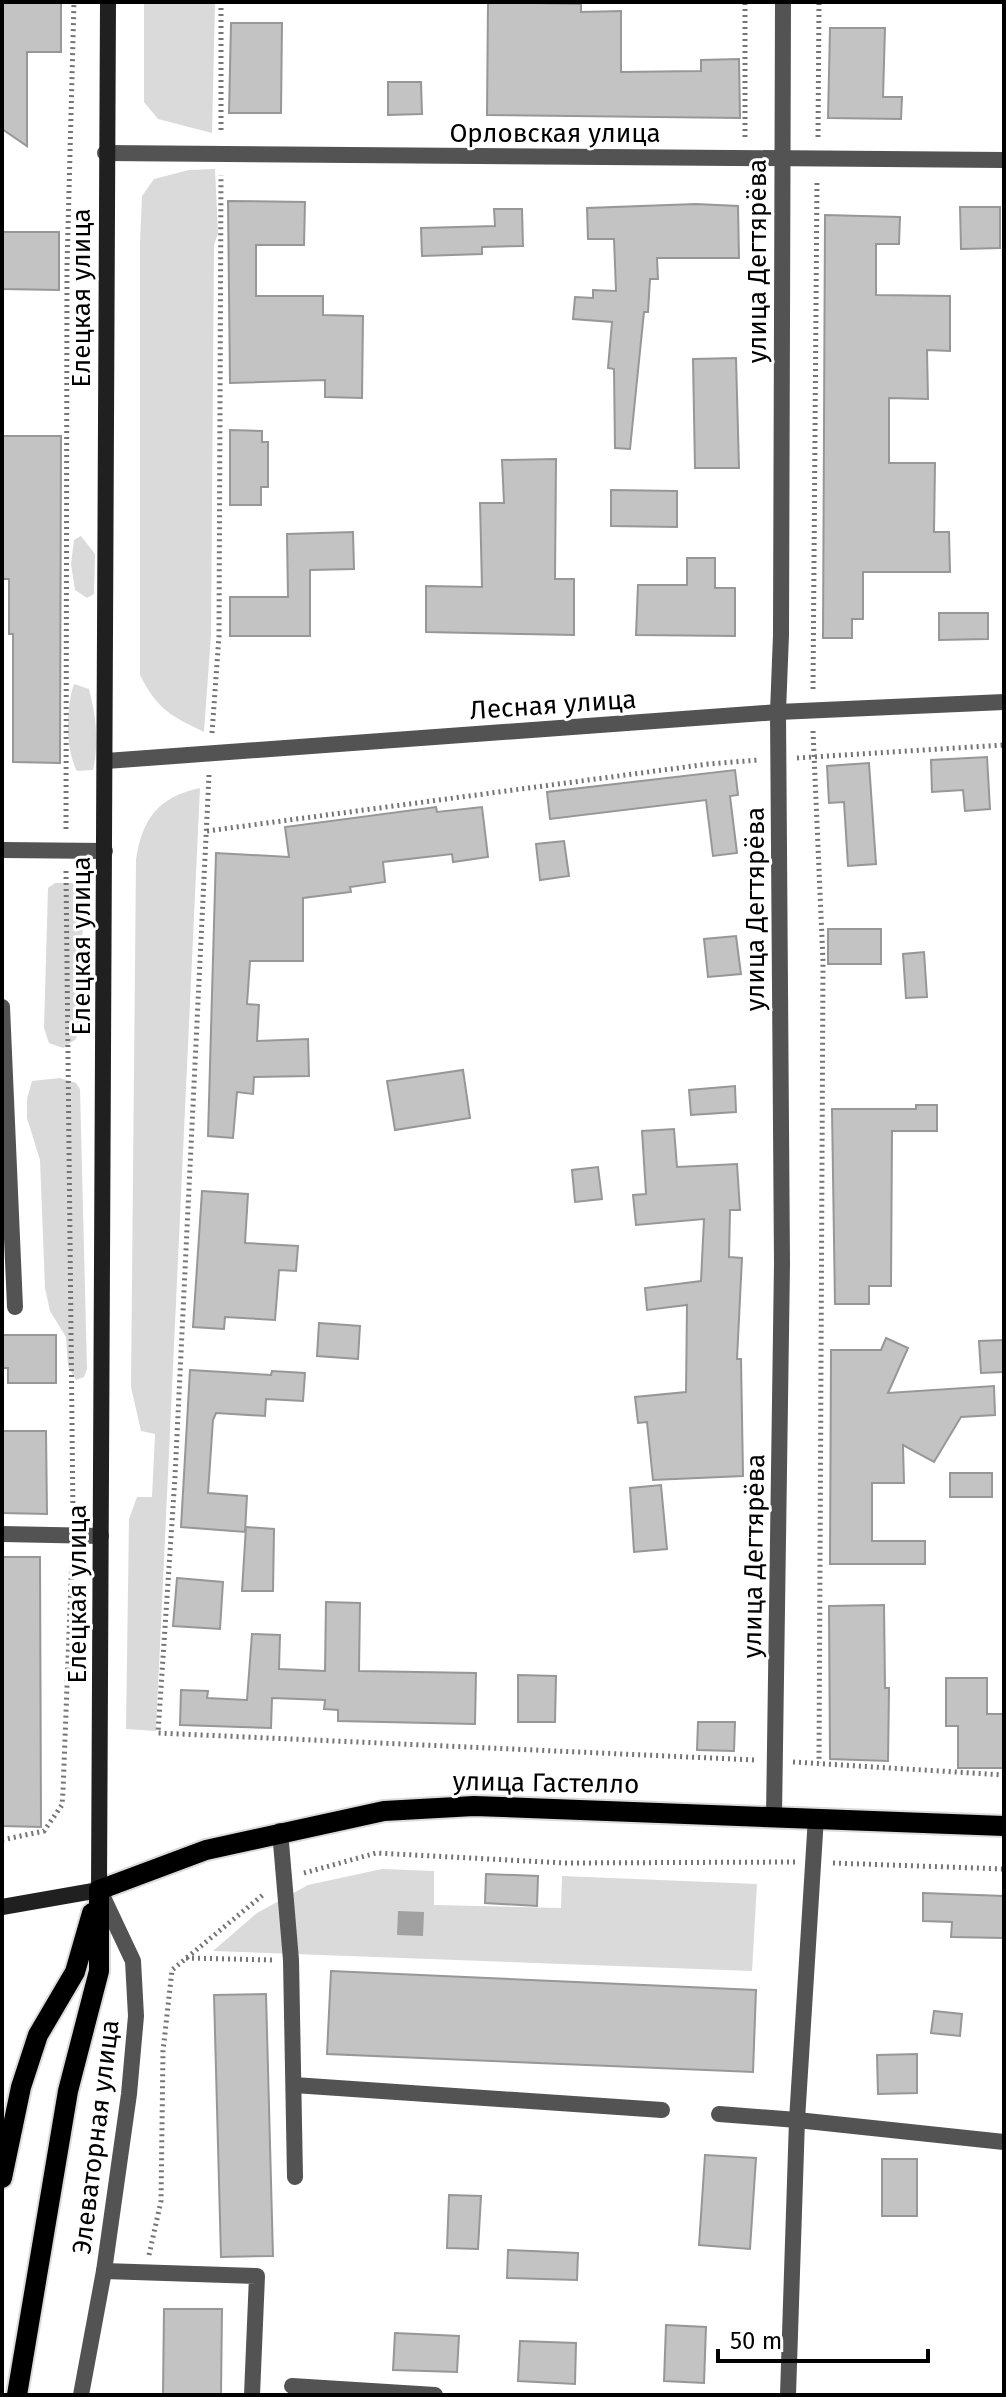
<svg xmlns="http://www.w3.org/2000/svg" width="1006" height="2397" font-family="'Fira Sans',sans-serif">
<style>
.green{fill:#dadada}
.water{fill:#a1a1a1}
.building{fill:#c3c3c3;stroke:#979797;stroke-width:2}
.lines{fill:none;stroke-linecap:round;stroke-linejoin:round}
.primary-casing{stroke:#dbdbdb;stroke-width:24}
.path{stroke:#757575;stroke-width:5;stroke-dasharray:2 4;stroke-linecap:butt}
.lane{stroke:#535353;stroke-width:16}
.street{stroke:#535353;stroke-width:16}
.secondary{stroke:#202020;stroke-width:16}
.primary{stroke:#000;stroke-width:20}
.labels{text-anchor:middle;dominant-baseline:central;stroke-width:6;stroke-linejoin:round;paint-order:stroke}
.street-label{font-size:26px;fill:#000;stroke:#fff}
</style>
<rect width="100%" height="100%" fill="#fff"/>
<g class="green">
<path d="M144 2H215L212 133 158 119 144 102Z"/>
<path d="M215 169 218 233 214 245 211 635 204 732C171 716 157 709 140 675V243L142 196 154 179 189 170Z"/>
<path d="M81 536 95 554 94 594 87 598 75 590 71 564 74 540Z"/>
<path d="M74 684 89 689C96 715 99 744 93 770L77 771C65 749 66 707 74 684Z"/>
<path d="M200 788 156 1731 126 1729 129 1519 137 1497H152L155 1434 141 1431 131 1387 136 860C142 819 158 797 200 788Z"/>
<path d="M55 883H72L79 887 83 902 81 1022 76 1039 63 1048 49 1043 44 1028 48 888Z"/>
<path d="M60 1078 76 1083 80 1089 87 1369 84 1377 76 1380 68 1366 66 1337 50 1311 45 1288 40 1160 27 1118V1099L32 1081Z"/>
<path d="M382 1869 434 1871V1905L561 1908 562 1876 757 1884 752 1971 213 1951 257 1913 308 1885Z"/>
</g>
<path class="water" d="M398 1911 424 1912 423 1936 397 1935Z"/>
<g class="building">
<path d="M2 2H61V52H27V146L2 129Z"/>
<path d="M488 2 581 4V12L621 11V72L701 71V60L739 59 740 118 487 115Z"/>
<path d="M231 23H282L281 113H229Z"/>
<path d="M830 28H885L883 97H902L901 119 828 118Z"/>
<path d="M388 82H421L422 114 388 115Z"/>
<path d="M228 201 305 202 304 245H256V296H323V315L363 316 362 398 325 397V380L230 383Z"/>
<path d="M696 204 738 206 739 258H657L658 279H650L648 312H644L630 449 615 448 614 369 608 368 612 322 573 319 575 297 593 298V290L616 291 614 239H588L587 208Z"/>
<path d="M960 207H1000V248L961 249Z"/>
<path d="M494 209H522L523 246 482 247V254L422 256 421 228 495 226Z"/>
<path d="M825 215 900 217 899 244H876V295L950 296V351L927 350 928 399 889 398V463H935L934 532H949L950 572H863V619H852V638H823Z"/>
<path d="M2 232H59V290L2 289Z"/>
<path d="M736 358 739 468H695L693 359Z"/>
<path d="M230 430 262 431V442H268V487H261V505H230Z"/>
<path d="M2 436H61L60 763 13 762V634H9V579H2Z"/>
<path d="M556 459 555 579H574V635L426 632V586L482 587 480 503H504L502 460Z"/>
<path d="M611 490 677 491V527L611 526Z"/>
<path d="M353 532 354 569 310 570V636H230V597H288L287 534Z"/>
<path d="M687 558H715V588H735V636L636 635 638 585H687Z"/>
<path d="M939 613H988V639L939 640Z"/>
<path d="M987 757 990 809 965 811 963 790 932 792 931 760Z"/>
<path d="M869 763 876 864 848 866 844 802 829 803 827 766Z"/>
<path d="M735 770 738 795 730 796 737 853 713 856 706 800 550 819 547 792Z"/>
<path d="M436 807 437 812 482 807 488 857 453 862 452 854 383 862 385 882 350 887 351 892 303 898V961H250L247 1004 259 1005 257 1041 308 1039 309 1076 254 1077 253 1094 237 1092 233 1138 208 1136 216 853 289 857 285 827Z"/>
<path d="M564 841 569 876 540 880 536 844Z"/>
<rect x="828" y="929" width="53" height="35"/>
<path d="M736 936 741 974 708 977 704 939Z"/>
<path d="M924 952 927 997 906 998 903 954Z"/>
<path d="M463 1070 470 1118 395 1130 387 1081Z"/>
<path d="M735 1086 736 1112 691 1115 689 1090Z"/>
<path d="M916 1105H937V1131H892L891 1286H869V1304H835L832 1109H916Z"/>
<path d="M674 1129 677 1167 737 1164 740 1210H730L729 1257 742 1258 737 1359H741L743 1476 653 1480 647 1422 638 1423 635 1397 686 1392 687 1305 647 1310 645 1288 701 1281 704 1219 636 1225 633 1195 646 1194 642 1131Z"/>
<path d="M598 1167 602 1199 575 1202 572 1170Z"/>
<path d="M202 1191 248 1194 245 1243 298 1246 296 1271 279 1270 275 1320 225 1317 224 1329 193 1327Z"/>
<path d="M319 1323 360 1326 358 1359 317 1356Z"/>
<path d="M2 1335H56V1383H8V1368H2Z"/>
<path d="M886 1338 908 1348 888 1393 994 1386 995 1415 961 1417 934 1462 903 1445 904 1483H872V1541H925V1564H830L831 1350H881Z"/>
<path d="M1004 1340V1372L981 1373 979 1341Z"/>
<path d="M190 1370 271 1375 272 1371 305 1373 303 1401 266 1399 265 1416 216 1413 213 1420 208 1493 247 1496 245 1532 181 1527Z"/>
<path d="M2 1431H46L47 1514 2 1513Z"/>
<rect x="950" y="1473" width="42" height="24"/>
<path d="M661 1485 667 1549 634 1552 630 1488Z"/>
<path d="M246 1527 274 1529 273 1591H242Z"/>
<path d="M2 1557H40L41 1827 2 1826Z"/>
<path d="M177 1578 223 1582 220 1629 173 1626Z"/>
<path d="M326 1602 360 1603 359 1671 476 1673 475 1724 338 1721V1710L324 1709 325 1700 272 1698 271 1728 180 1725 181 1690 208 1691 207 1698 247 1700 252 1634 280 1635 279 1669 325 1671Z"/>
<path d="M884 1605 885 1688H889L888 1761 830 1759 829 1606Z"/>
<path d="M518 1675 556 1676 555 1722H518Z"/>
<path d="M946 1678H987V1714H1004V1768H958V1726H946Z"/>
<path d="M698 1722H735L734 1751 697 1750Z"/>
<path d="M486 1874 538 1876 537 1906 485 1903Z"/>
<path d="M923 1893 1004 1896V1938L951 1937 952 1922 923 1921Z"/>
<path d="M331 1971 756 1990 753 2072 327 2054Z"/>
<path d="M266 1994 273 2256 221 2257 214 1995Z"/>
<path d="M934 2011 962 2014 960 2036 931 2033Z"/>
<path d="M917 2054V2093L878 2094 877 2055Z"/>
<path d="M705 2155 756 2158 750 2249 699 2245Z"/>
<rect x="882" y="2159" width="35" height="57"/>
<path d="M449 2195 481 2196 478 2249 447 2248Z"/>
<path d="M508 2250 578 2253 577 2280 507 2278Z"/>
<path d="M164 2309H222L221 2395H163Z"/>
<path d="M666 2325 706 2327 704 2383 664 2381Z"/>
<path d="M395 2333 459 2336 457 2372 393 2370Z"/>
<path d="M520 2341 576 2343 575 2384 518 2381Z"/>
</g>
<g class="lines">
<defs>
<g id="primary">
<path d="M99 1890 206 1850 384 1811 474 1806 1004 1826"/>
<path d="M2 2178 21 2087 38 2035 75 1972 92 1913"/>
<path d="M17 2395 68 2091 99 1971V1890"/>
</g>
</defs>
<use href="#primary" class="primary-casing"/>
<g class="path">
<path d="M221 2V133"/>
<path d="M745 137V2"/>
<path d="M818 137 819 2"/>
<path d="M813 689 817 179"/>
<path d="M813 731 823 961 819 1763"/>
<path d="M212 733 219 636 221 175"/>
<path d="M797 758 1004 745"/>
<path d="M209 775 175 1477 158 1733 755 1760"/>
<path d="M66 829 67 267 74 2"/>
<path d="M207 831 708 764 759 760"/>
<path d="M66 871 73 1517"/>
<path d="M793 1762 1004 1775"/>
<path d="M2 1840 44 1831 62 1805 63 1791 72 1555"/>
<path d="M833 1863 1004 1869"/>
<path d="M304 1873 376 1853 565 1863 795 1862"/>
<path d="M186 1958 272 1960"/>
<path d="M149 2255 161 2201 163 2051 172 1970 264 1894"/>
</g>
<g class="lane">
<path d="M2 850 105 851"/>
<path d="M2 1007 15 1307"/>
<path d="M2 1534 101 1536"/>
<path d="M280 1831 291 1960 295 2177"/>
<path d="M294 2085 662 2110"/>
<path d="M719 2114 797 2120"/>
<path d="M104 2271 257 2276 252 2395"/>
<path d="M292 2386 435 2395"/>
</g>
<g class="street">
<path d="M105 153 1004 160"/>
<path d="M106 761 778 712 1004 702"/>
<path d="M774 1816 782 1263 778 712 781 635 783 2"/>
<path d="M797 2120 1004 2142"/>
<path d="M81 2395 104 2271 129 2094 136 2016 133 1961 100 1891"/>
<path d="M788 2395 797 2120 816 1817"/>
</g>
<path class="secondary" d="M2 1907 99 1890 108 2"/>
<use href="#primary" class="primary"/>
</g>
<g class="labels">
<g class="street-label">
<text x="555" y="133">Орловская улица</text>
<text transform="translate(757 261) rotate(-90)">улица Дегтярёва</text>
<text transform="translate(81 298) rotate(-90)">Елецкая улица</text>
<text transform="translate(553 705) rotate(-4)">Лесная улица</text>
<text transform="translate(755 909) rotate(-90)">улица Дегтярёва</text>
<text transform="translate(81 946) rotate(-90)">Елецкая улица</text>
<text transform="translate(754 1556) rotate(-89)">улица Дегтярёва</text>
<text transform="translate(77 1594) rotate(-90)">Елецкая улица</text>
<text transform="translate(546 1783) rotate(1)">улица Гастелло</text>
<text transform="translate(96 2137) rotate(-83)">Элеваторная улица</text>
</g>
</g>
<rect width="1006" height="2397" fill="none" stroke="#000000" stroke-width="8"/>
<path d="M718 2349v12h210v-12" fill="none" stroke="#000000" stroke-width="4"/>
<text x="730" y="2349" font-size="24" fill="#000000" stroke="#ffffff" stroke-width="6" paint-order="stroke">50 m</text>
</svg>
